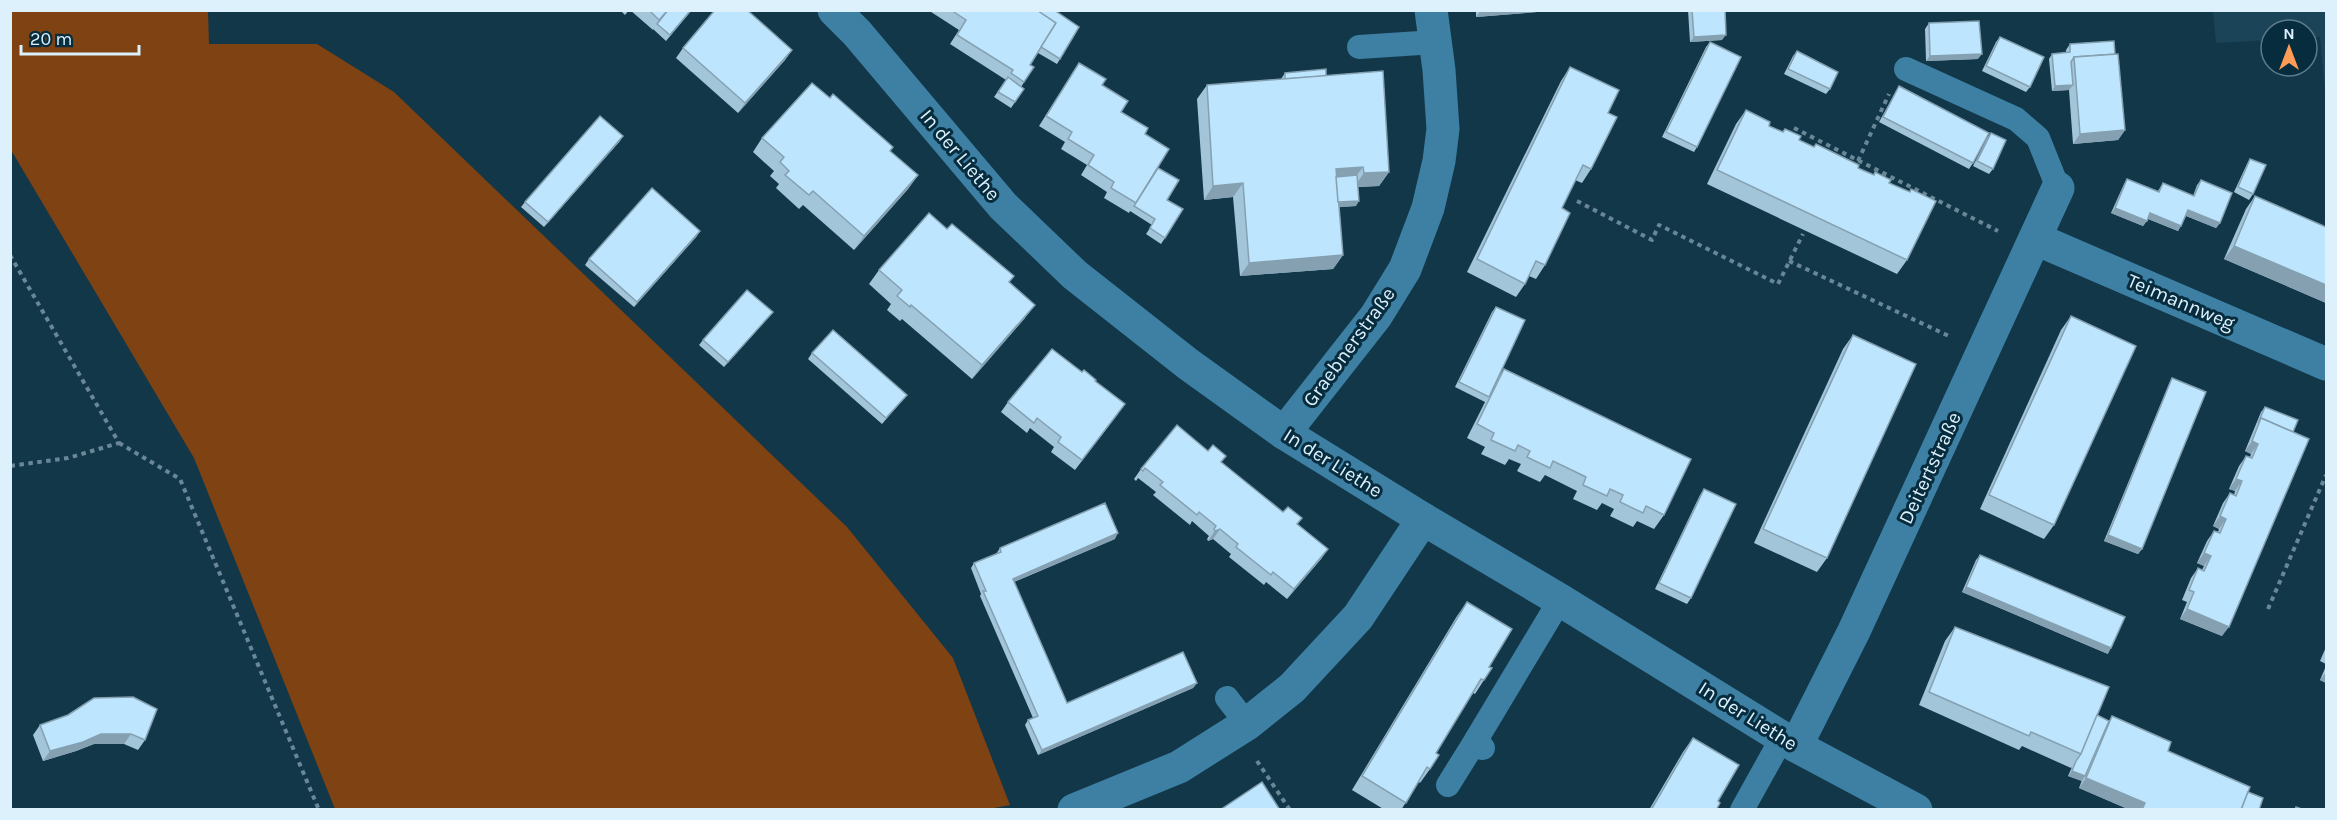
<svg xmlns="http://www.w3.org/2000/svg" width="2337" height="820" font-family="Karla,sans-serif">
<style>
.built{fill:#1b4459}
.green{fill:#7e4213}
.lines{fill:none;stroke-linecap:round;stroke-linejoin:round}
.path{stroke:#698796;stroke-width:4;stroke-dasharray:4.5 4.5;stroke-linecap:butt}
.service{stroke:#3d80a4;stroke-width:24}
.minor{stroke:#3d80a4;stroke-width:33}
.wall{fill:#a3c5da}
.shaded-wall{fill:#84a0b1}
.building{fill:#bde5fd;stroke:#84a0b1;stroke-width:1.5}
.labels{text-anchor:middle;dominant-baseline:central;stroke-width:6;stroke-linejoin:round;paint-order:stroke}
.street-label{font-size:20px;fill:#ddf1fd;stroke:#062c3e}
</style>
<rect width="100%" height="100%" fill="#123749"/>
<path class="built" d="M2213 11H2326V102L2320 37 2307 38V30H2271V40L2216 43Z"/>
<path class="green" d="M10 11H208L209 44H317L394 92 847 527 953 658 1010 805 984 810 335 809 194 458 11 150Z"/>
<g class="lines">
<g class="path">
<path d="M1794 128 1998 231"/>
<path d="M1858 161 1889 94"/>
<path d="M1577 201 1652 240 1659 225 1778 284 1803 234"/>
<path d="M10 255 119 443 68 458 10 466"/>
<path d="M1789 261 1951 337"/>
<path d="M119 443 180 479 319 810"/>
<path d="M2268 609 2326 475"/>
<path d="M1257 761 1290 810"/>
</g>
<g class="service">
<path d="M1359 47 1435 42"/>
<path d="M1906 69 2016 119 2038 138 2058 188"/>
<path d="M1227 698 1247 724"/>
<path d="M1483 748 1476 740 1560 600"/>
<path d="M1448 785 1476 740"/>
<path d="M1742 810 1782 738"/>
</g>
<g class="minor">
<path d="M834 10 857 33 1003 206 1075 275 1188 364 1284 433 1423 519 1560 600 1796 746 1916 810"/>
<path d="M2036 239 2326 364"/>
<path d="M1284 433 1376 316 1405 269 1428 208 1439 161 1443 129 1439 70 1431 10"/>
<path d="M1796 746 1854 631 2058 188"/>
<path d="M1074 810 1179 767 1247 724 1292 688 1358 617 1423 519"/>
</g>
</g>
<g class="wall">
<path d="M620 10H629L625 15Z"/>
<path d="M630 10H692L666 41 653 29V30Z"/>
<path d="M928 10H1054L1060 59 1057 64 1038 53 1030 65 1034 67 1021 87 1024 89 1011 108 994 97 1006 80 950 44 959 30Z"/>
<path d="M1476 10H1539L1537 12 1476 17Z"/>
<path d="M1688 10H1725L1722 40 1690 42Z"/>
<path d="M1929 23 1978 59 1926 61 1925 29Z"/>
<path d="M2000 37 2030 87 2026 92 1982 71 1996 42Z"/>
<path d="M1710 42 1697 147 1694 152 1662 137 1706 47Z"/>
<path d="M2070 44 2125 130 2118 140 2073 144 2069 90 2052 91 2049 59 2052 54 2066 53V50Z"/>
<path d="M683 48 792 50 785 60 738 113 676 58Z"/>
<path d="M1797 51 1830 89 1826 94 1784 74 1793 56Z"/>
<path d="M1079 63 1102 85 1121 112 1145 134 1158 168 1167 200 1165 238 1161 244 1146 234 1152 225 1130 211 1129 213 1104 198 1107 192 1081 175 1087 165 1061 149 1065 142 1039 126Z"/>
<path d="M1570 67 1608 113 1591 169 1582 183 1575 180 1562 208 1545 265 1536 279 1529 276 1525 284 1516 297 1467 272 1561 81Z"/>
<path d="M1285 73 1326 76 1389 172 1379 186 1358 187 1356 206 1339 207 1343 255 1333 269 1240 276 1233 197 1204 200 1197 99 1207 85 1281 79Z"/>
<path d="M1899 86 1973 163 1969 169 1879 122Z"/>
<path d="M1746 110 1769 126 1783 132 1785 129 1799 140 1814 147 1816 144 1858 168 1873 175 1875 172 1889 183 1909 192 1911 189 1907 260 1897 274 1707 184 1736 124Z"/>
<path d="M1991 133 1993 169 1989 174 1973 166 1987 138Z"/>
<path d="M762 138 890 151 918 175 908 189 854 250 803 205 799 209 776 188 779 184 770 176 774 171 753 152Z"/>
<path d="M620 141 544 227 521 207 525 202Z"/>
<path d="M2250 159 2253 194 2249 200 2234 192 2247 164Z"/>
<path d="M2127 179 2158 191 2163 183 2193 196 2197 185 2201 180 2220 223 2216 228 2186 216 2178 231 2148 219 2143 226 2111 213 2124 184Z"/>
<path d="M2255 196 2326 227V303L2224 259 2246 209Z"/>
<path d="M697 236 634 307 585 265 589 259Z"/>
<path d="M879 270 1009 283 1025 318 972 379 902 319 900 321 887 310 891 304 869 284Z"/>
<path d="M1496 307 1498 377 1504 369 1664 515 1654 529 1637 521 1633 527 1610 516 1614 509 1602 503 1597 510 1573 499 1577 491 1545 475 1540 482 1523 474 1517 471 1521 464 1509 459 1505 465 1481 454 1485 447 1467 438 1485 402 1455 387 1492 312Z"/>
<path d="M773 312 724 367 699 345 703 340Z"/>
<path d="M2071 316 2054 525 2044 539 1980 509 2061 330Z"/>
<path d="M1853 335 1827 558 1817 572 1754 543 1843 349Z"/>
<path d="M812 353 907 395 882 424 808 359Z"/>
<path d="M2172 378 2142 549 2138 554 2104 541 2169 384Z"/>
<path d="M1095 382 1118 414 1075 470 1051 452 1054 447 1030 428 1027 433 1001 412 1008 402Z"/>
<path d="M2265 407 2293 432 2222 636 2180 619 2187 602 2182 600 2191 578 2198 568 2202 570 2204 566 2197 563 2207 541 2214 531 2218 532 2219 529 2213 526 2223 503 2230 493 2234 495 2235 491 2229 489 2239 466 2246 456 2250 457 2251 454 2245 451 2261 412Z"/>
<path d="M1221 462 1328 549 1321 559 1287 599 1266 582 1264 585 1229 557 1231 554 1213 539 1208 541 1207 539 1209 536 1192 521 1190 525 1153 495 1156 492 1138 478 1136 481 1134 479 1141 469Z"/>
<path d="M1704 489 1691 598 1687 604 1655 589 1700 495Z"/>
<path d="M1115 539 1014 582 1067 703 1197 683 1193 688 1038 755 1025 725 1028 720 1033 718 980 596 981 594 971 568 974 563 996 554 1000 548Z"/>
<path d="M1980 555 2108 654 1962 592 1976 560Z"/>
<path d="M1467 602 1489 667 1484 680 1475 694 1473 693 1436 753 1430 769 1420 783 1419 782 1401 810H1385L1352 790 1457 616Z"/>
<path d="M1955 627 2097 715 2109 721 2112 716 2168 751 2248 792 2259 810H2130L2079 788 2082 780V781L2068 776 2072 767 2071 768 2022 746 2019 750 1919 705 1945 641Z"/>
<path d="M2326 647V664L2320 661Z"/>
<path d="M2326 666V683L2320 680Z"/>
<path d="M94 698 145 740 138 750 124 744H94L76 751 43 761 33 735 40 725 68 715Z"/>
<path d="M1693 738 1718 801 1716 810H1649L1683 752Z"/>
</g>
<g class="shaded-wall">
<path d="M1481 10H1539L1537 12 1476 17Z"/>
<path d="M1726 35 1722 40 1690 42 1694 37Z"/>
<path d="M792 50 785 60 738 113 745 103Z"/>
<path d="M1982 54 1978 59 1926 61 1930 56Z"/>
<path d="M2073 85 2069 90 2052 91 2055 86Z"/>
<path d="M2125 130 2118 140 2073 144 2080 134Z"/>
<path d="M623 136 620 141 544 227 548 222Z"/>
<path d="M1363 167 1353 180 1330 183 1336 169Z"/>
<path d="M1389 172 1379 186 1354 187 1364 173Z"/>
<path d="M918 175 908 189 854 250 864 236Z"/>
<path d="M1243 183 1233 197 1204 200 1213 186Z"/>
<path d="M1359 201 1356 206 1328 208 1332 203Z"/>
<path d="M2115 208 2147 221 2143 226 2111 213Z"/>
<path d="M2188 210 2220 223 2216 228 2184 215Z"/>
<path d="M2150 213 2181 226 2178 231 2146 218Z"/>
<path d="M700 231 697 236 634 307 637 302Z"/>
<path d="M2234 246 2326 285V303L2224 259Z"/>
<path d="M1343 255 1333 269 1240 276 1249 263Z"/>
<path d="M1035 305 1025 318 972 379 982 365Z"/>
<path d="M773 312 769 317 724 367 728 362Z"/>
<path d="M2252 441 2258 444 2251 454 2245 451Z"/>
<path d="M2236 479 2242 481 2235 491 2229 489Z"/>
<path d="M2220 516 2226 519 2219 529 2213 526Z"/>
<path d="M1220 529 1213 539 1208 541 1215 531Z"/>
<path d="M1118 533 1115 539 1009 584 1013 579Z"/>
<path d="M2108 535 2142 549 2138 554 2104 541Z"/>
<path d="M1328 549 1321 559 1287 599 1294 589Z"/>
<path d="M2204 553 2211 556 2204 566 2197 563Z"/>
<path d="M1966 587 2111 648 2108 654 1962 592Z"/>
<path d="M2187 609 2229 627 2222 636 2180 619Z"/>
<path d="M2326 672V683L2320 680Z"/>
<path d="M1197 683 1193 688 1038 755 1042 750Z"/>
<path d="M101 734H131L124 744H94L76 751 43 761 50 751Z"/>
<path d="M2072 771 2085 776 2082 781 2068 776Z"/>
<path d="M2086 778 2145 803 2140 810H2130L2079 788Z"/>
</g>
<g class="building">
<path d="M649 10H668L659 20Z"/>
<path d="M668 10H691L670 35 657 24Z"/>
<path d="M715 10H747L792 50 745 103 683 48Z"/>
<path d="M951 10H1037L1056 23 1030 65 1034 67 1024 82 1011 73 1013 70 957 35 966 20Z"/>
<path d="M1037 10H1054L1079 27 1060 59 1041 47 1056 23Z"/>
<path d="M1692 10H1725L1726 35 1694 37Z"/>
<path d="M1979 21 1982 54 1930 56 1929 23Z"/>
<path d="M2000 37 2044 57 2030 87 1986 66Z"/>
<path d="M2114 41 2115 54 2074 57 2071 62 2073 85 2055 86 2052 54 2070 52V44Z"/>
<path d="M1710 42 1741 57 1697 147 1666 132Z"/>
<path d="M1797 51 1838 72 1830 89 1788 69Z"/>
<path d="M2118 54 2125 130 2080 134 2074 57Z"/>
<path d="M1079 63 1106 79 1102 85 1128 101 1121 112 1148 128 1145 134 1169 149 1136 203 1111 188 1114 182 1088 165 1094 155 1068 139 1072 132 1046 116Z"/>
<path d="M1570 67 1619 90 1608 113 1617 117 1591 169 1583 165 1562 208 1570 213 1545 265 1536 261 1525 284 1477 259Z"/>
<path d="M1326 69V76L1285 79V73Z"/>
<path d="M1383 71 1389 172 1364 173 1363 167 1336 169 1343 255 1249 263 1243 183 1213 186 1207 85Z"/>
<path d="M1008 77 1024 89 1015 102 998 92Z"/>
<path d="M812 83 830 98 833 94 893 147 890 151 918 175 864 236 813 191 809 195 785 175 789 171 780 162 784 157 762 138Z"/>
<path d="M1899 86 1989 133 1973 163 1883 117Z"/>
<path d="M1746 110 1770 122 1769 126 1783 132 1785 129 1801 136 1799 140 1814 147 1816 144 1859 165 1858 168 1874 175 1875 172 1891 180 1889 183 1910 192 1911 189 1936 201 1907 260 1717 170Z"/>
<path d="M600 116 623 136 548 222 525 202Z"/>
<path d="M1991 133 2006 140 1993 169 1977 161Z"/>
<path d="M2250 159 2266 165 2253 194 2238 187Z"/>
<path d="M1158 168 1179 180 1167 200 1183 209 1165 238 1150 228 1155 219 1134 206Z"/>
<path d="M1357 175 1359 201 1338 202 1336 177Z"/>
<path d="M2127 179 2159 192 2163 183 2194 196 2201 180 2232 193 2220 223 2188 210 2181 226 2150 213 2147 221 2115 208Z"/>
<path d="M652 188 700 231 637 302 589 259Z"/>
<path d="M2255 196 2326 227V285L2234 246Z"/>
<path d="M929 213 947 229 952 224 1014 276 1009 282 1035 305 982 365 911 305 910 307 897 296 902 290 879 270Z"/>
<path d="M747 290 773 312 728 362 703 340Z"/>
<path d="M1496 307 1525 320 1489 397 1459 382Z"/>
<path d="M2071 316 2136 346 2054 525 1989 495Z"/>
<path d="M833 330 907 395 886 418 812 353Z"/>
<path d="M1853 335 1916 364 1827 558 1763 529Z"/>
<path d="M1052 349 1082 372 1084 370 1096 380 1095 381 1125 404 1082 460 1058 442 1061 437 1037 418 1034 423 1008 402Z"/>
<path d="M1504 369 1691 459 1664 515 1646 506 1643 513 1620 502 1623 495 1610 489 1607 496 1583 485 1586 477 1553 461 1550 468 1533 460 1527 457 1530 451 1518 445 1515 451 1491 440 1494 433 1477 424Z"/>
<path d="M2172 378 2206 392 2142 549 2108 535Z"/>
<path d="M2265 407 2298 420 2293 432 2261 418 2258 423Z"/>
<path d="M2261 418 2309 439 2229 627 2187 609 2194 592 2189 590 2198 568 2204 571 2211 556 2204 553 2214 531 2220 533 2226 519 2220 516 2230 493 2236 496 2242 481 2236 479 2246 456 2252 458 2258 444 2252 441Z"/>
<path d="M1177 425 1208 451 1213 445 1226 456 1221 462 1283 512 1288 507 1302 518 1297 524 1328 549 1294 589 1273 572 1271 575 1236 547 1238 544 1220 529 1215 531 1214 529 1216 526 1199 512 1197 515 1160 485 1163 482 1145 468 1143 471 1141 469Z"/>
<path d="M1704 489 1736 504 1691 598 1659 583Z"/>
<path d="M1105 503 1118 533 1013 579 1067 703 1183 652 1197 683 1042 750 1028 720 1038 716 983 591H986L974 563 1001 552 1000 548Z"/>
<path d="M1980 555 2125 617 2111 648 1966 587Z"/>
<path d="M1467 602 1512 629 1489 667 1492 668 1484 680 1481 679 1436 753 1439 755 1430 769 1427 767 1406 803 1362 776Z"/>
<path d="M1955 627 2109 687 2081 754 2031 732 2029 736 1929 692Z"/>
<path d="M133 697 157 709 145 740 131 734H101L83 742 50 751 40 725 68 715 94 698Z"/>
<path d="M2097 715 2109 721 2085 776 2072 771 2076 761 2081 754Z"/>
<path d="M2112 716 2171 742 2168 751 2250 787 2241 810H2142L2145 803 2086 778Z"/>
<path d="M1693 738 1739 765 1718 801 1720 803 1716 810H1651Z"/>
<path d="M1262 782 1280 810H1220Z"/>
<path d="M2248 792 2263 798 2259 810H2241Z"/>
<path d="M2296 807 2304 810H2295Z"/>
</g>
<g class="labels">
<g class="street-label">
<text transform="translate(960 155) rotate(50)">In der Liethe</text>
<text transform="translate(2181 302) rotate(23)">Teimannweg</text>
<text transform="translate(1349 347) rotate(-54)">Graebnerstraße</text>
<text transform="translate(1333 463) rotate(32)">In der Liethe</text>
<text transform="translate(1930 468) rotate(-65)">Deitertstraße</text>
<text transform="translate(1748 716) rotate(32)">In der Liethe</text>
</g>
</g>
<rect width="2337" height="820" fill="none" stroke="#ddf1fd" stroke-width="24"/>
<g transform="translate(2289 48)"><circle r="28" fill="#062c3e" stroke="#5c7b8a" stroke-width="1.5"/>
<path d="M0-4.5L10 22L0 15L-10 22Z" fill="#fe9c57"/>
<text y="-9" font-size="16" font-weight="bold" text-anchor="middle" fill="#ddf1fd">N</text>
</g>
<path d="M21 45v9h118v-9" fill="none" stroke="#ddf1fd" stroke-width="3"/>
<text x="30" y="45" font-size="18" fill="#ddf1fd" stroke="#062c3e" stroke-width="4.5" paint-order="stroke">20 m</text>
</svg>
